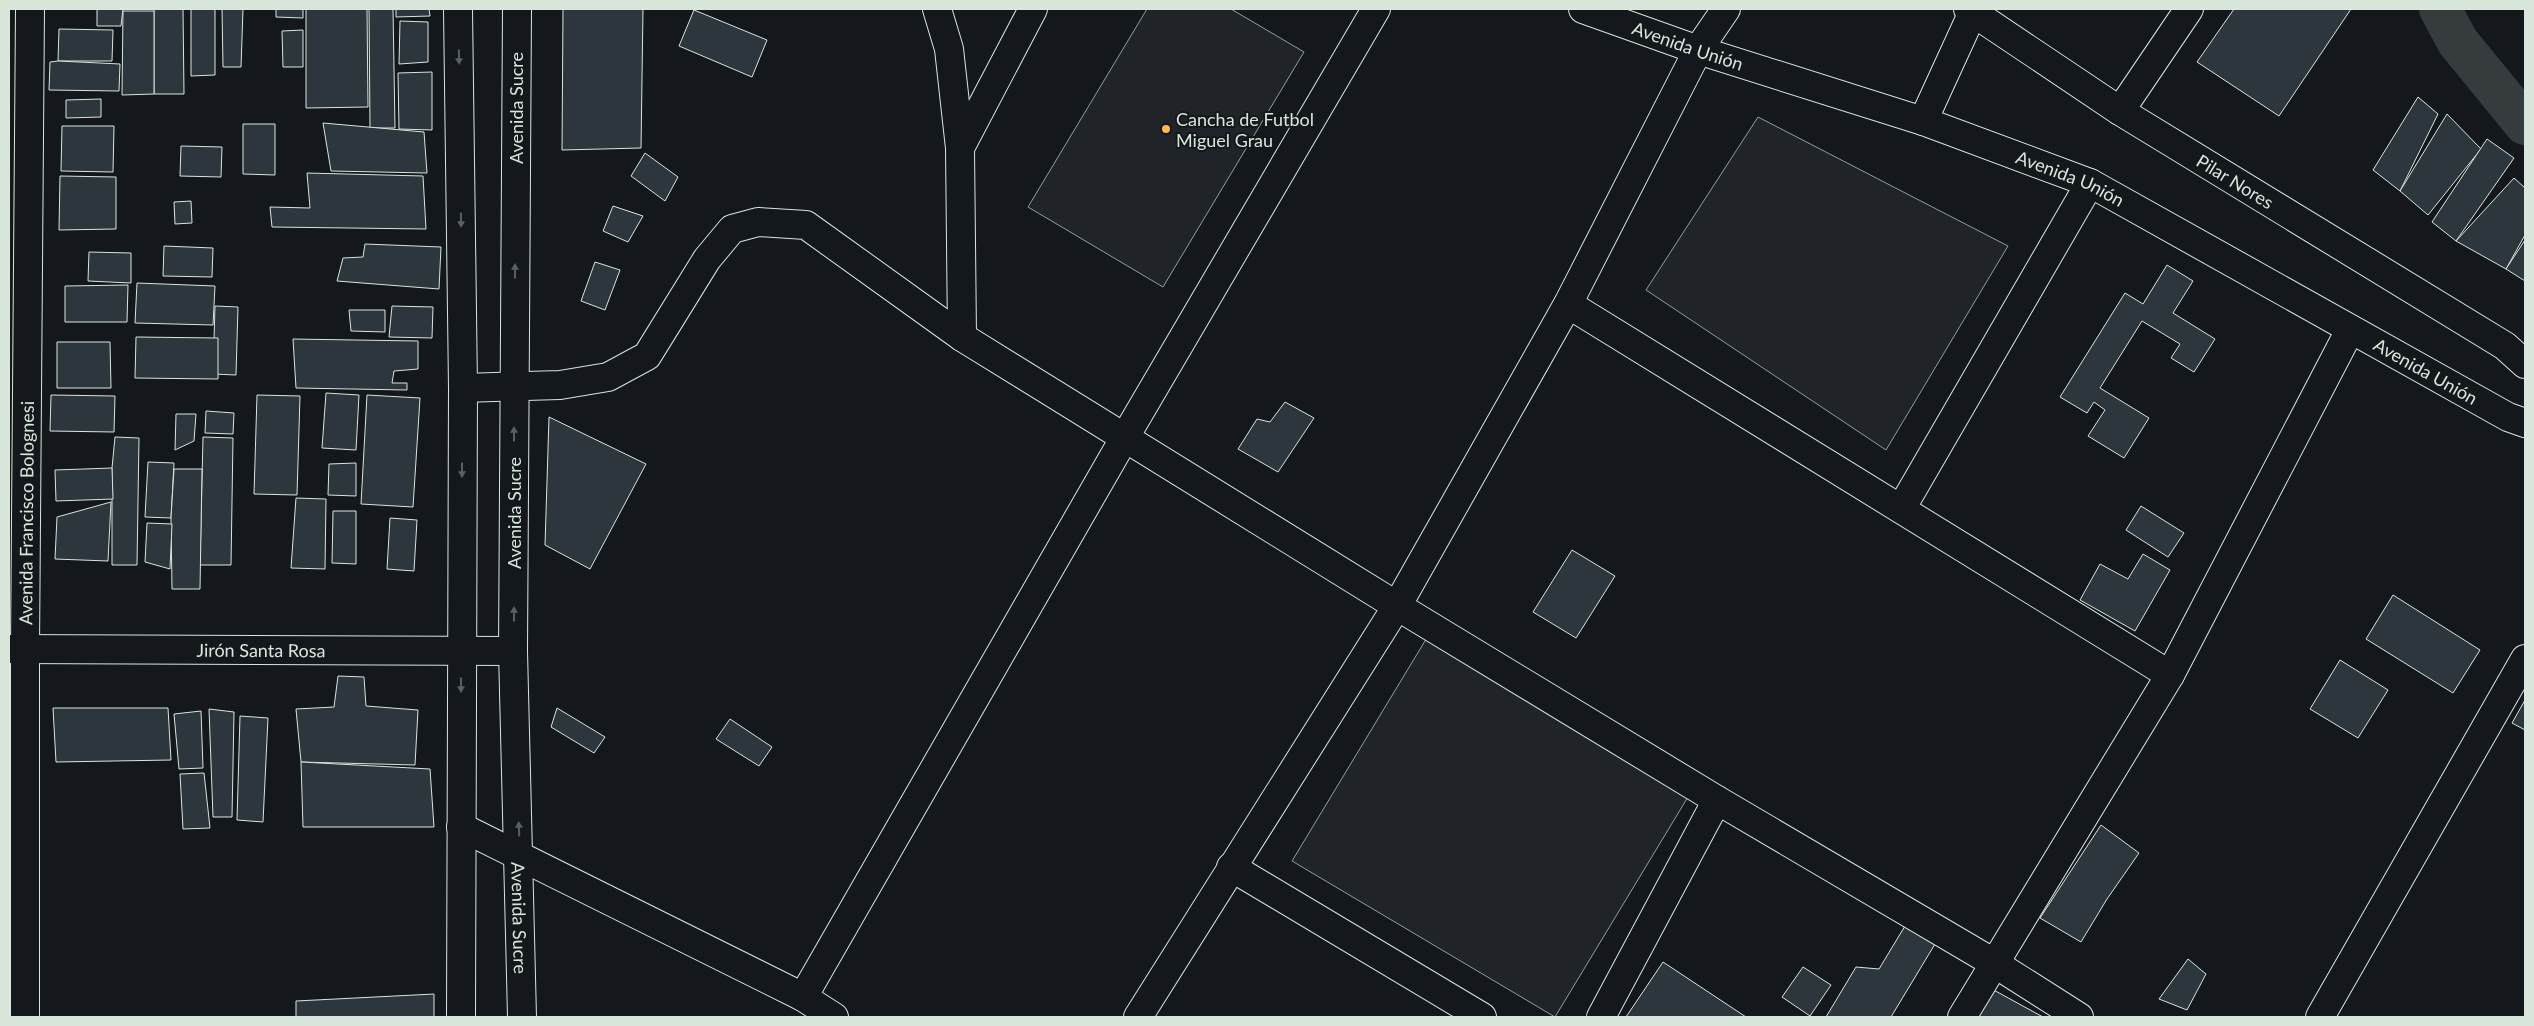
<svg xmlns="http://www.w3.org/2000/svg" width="2534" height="1026" font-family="Lato,sans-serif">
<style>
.green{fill:#202428;stroke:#939e99}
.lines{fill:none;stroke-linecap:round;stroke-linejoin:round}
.canal{stroke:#363b3e;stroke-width:42}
.building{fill:#2c363c;stroke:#d8e6dc}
.minor-casing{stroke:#d8e6dc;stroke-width:30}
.minor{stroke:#14181c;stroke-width:28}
.oneway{fill:#59605f}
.poi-dot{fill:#ffb74d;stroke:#14181c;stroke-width:2}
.labels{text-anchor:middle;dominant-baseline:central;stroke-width:4;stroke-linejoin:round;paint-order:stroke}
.street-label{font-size:18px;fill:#d8e6dc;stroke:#14181c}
.poi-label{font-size:18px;fill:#d8e6dc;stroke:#14181c;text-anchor:start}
</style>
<rect width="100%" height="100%" fill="#14181c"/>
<g class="green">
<path d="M1147 9H1231L1304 52 1163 287 1028 207Z"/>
<path d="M1758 117 2008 246 1886 450 1646 290Z"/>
<path d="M1431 631 1694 787 1555 1017 1292 861Z"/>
</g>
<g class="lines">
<path class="canal" d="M2440 9 2458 42 2525 124"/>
</g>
<g class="building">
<path d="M97 9H123L121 26H97Z"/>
<path d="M154 9H183L184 94H154Z"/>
<path d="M191 9H215V75L191 76Z"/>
<path d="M222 9H243L241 67H223Z"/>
<path d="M276 9H303V18L276 17Z"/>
<path d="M306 9H367L368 107 306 108Z"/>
<path d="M369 9H393L395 128H370Z"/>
<path d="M396 9H429L430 16 396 17Z"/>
<path d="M563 9H643L641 148 562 150Z"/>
<path d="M2234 9H2351L2279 116 2197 62Z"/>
<path d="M694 10 767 40 752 77 679 46Z"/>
<path d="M123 11H154V94L122 95Z"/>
<path d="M400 21 428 22V62L399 64Z"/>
<path d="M59 29 113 30 112 61H58Z"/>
<path d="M303 30V67H283L282 31Z"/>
<path d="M58 61 120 64 119 91 49 90 50 62Z"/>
<path d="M432 72V130L399 129 398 73Z"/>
<path d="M2418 97 2438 114 2400 191 2373 170Z"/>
<path d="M101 99V117L66 118V100Z"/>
<path d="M2447 114 2481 149 2428 215 2400 191Z"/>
<path d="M323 123 424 132 427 173 331 171Z"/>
<path d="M243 124H275V175L243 174Z"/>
<path d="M62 126H114L113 172 61 171Z"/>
<path d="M2487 139 2514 158 2456 241 2432 222Z"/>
<path d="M181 146 222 147 221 177 180 176Z"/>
<path d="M645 153 678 177 665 201 631 176Z"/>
<path d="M307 173 423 176 426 229 272 227 270 207 310 208Z"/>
<path d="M60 176 116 177V229L59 230Z"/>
<path d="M2514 178 2525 188V235L2506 269 2456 241Z"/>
<path d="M191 201 192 223 175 224 174 202Z"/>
<path d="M613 206 643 216 628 242 603 231Z"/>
<path d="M2525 240V281L2506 269Z"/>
<path d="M365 244 441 247 439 289 337 281 343 258 363 257Z"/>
<path d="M164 246 213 248 212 277 163 276Z"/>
<path d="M89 252 131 253V283L88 281Z"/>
<path d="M595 262 620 270 605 310 581 301Z"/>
<path d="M2167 265 2193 281 2173 313 2215 339 2194 372 2171 358 2180 344 2142 321 2100 388 2149 418 2124 458 2088 436 2105 410 2094 402 2087 413 2060 397 2125 293 2143 304Z"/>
<path d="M137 283 215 286 213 325 135 323Z"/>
<path d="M128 285 127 322H65V286Z"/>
<path d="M215 306 238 307 236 375 213 374Z"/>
<path d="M392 306 433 307 432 338 389 337Z"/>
<path d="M349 310H385V332L351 331Z"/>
<path d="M136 337 218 338V379L135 378Z"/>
<path d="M293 339 418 341V369L394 371 392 383H407V390L296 388Z"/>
<path d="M57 342H110L111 388H57Z"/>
<path d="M326 393 359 395 356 450 322 448Z"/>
<path d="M51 395 115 396 114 432 50 431Z"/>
<path d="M257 395 300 396 297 495 254 494Z"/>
<path d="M367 395 420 398 413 507 361 504Z"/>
<path d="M1285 402 1314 418 1278 472 1238 449 1257 419 1270 422Z"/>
<path d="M206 411 234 413 233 434 205 433Z"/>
<path d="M176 414H196L194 441 175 450Z"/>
<path d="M549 417 646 464 590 569 545 545Z"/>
<path d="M115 437 139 438 137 565H112V468Z"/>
<path d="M203 437 233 438 231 565H200Z"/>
<path d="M148 462 174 463 171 518 145 517Z"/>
<path d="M356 463V496L328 495 329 464Z"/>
<path d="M112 468 113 499 56 501 55 470Z"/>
<path d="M174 469H202L200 589H172L171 518Z"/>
<path d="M296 498 326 499 325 569 291 568Z"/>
<path d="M111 502 108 561 55 559 57 517Z"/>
<path d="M2141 506 2184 533 2168 557 2126 530Z"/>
<path d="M333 511H356V564L332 563Z"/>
<path d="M390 518 417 520 414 571 387 569Z"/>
<path d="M147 523 172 524 170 569 145 562Z"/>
<path d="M1572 550 1615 576 1576 638 1533 612Z"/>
<path d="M2143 554 2170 570 2135 631 2080 600 2100 564 2128 579Z"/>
<path d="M2393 595 2480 650 2453 693 2366 639Z"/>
<path d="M2340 660 2388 690 2358 738 2310 709Z"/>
<path d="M338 676 364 677 366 706 418 710 415 765 301 762 296 709 334 707Z"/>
<path d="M2525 700V730L2512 723Z"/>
<path d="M53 708H168L171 760 56 762Z"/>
<path d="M557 708 605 737 594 753 551 727Z"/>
<path d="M209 709 234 712 232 817H213Z"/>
<path d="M201 711 203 768 179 769 174 714Z"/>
<path d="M240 716 268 718 263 822 237 820Z"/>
<path d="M730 719 772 747 759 766 716 739Z"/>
<path d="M301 762 430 769 434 827H303Z"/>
<path d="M204 773 210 828 183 829 180 774Z"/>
<path d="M2101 825 2139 853 2107 899 2081 942 2040 918Z"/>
<path d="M1905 926 1935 944 1891 1017H1826L1856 967 1879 969Z"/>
<path d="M2188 959 2206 974 2187 1010 2159 999Z"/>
<path d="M1663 962 1746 1017H1626Z"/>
<path d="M1803 967 1831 985 1810 1016 1782 997Z"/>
<path d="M1990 988 2043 1017H1972Z"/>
<path d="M434 994V1017H296V1001Z"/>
</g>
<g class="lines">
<defs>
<g id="minor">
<path d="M458 9 463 388 461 1017"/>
<path id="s1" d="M517 9 513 651 522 1017"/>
<path d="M937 9 949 49 960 148"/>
<path id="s2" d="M1583 9 1698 50 1923 121 2090 183 2508 417 2525 423"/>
<path id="s3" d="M1968 9 2120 111 2505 346 2525 364"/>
<path d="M2120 111 2189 9"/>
<path d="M1923 121 1973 12"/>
<path d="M1568 304 2170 675"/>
<path d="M962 337 960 148 1033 9"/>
<path d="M463 388 560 385 608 377 647 356 707 259 732 229 758 222 806 225 962 337 1397 606 1717 800 1994 963 2079 1017"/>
<path d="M1901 509 2090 183"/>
<path id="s4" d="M9 649 513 651"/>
<path d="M461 827 803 997 834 1017"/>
<path d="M1231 867 1482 1017"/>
<path d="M803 997 1125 437 1376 9"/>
<path id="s5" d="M25 1017V649L30 9"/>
<path d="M1138 1017 1397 606 1568 304 1698 50 1726 9"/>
<path d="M1601 1017 1717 800"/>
<path d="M1962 1017 2170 675 2350 330"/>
<path d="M2320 1017 2525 659"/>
</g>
</defs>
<use href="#minor" class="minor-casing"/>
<use href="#minor" class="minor"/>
</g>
<defs><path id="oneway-solid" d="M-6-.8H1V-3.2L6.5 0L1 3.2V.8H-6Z" transform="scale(1.25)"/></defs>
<g class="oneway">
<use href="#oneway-solid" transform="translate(459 57) rotate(89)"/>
<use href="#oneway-solid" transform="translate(461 220) rotate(89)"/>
<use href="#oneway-solid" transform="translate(515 271) rotate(-90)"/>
<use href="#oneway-solid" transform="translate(514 434) rotate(-90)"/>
<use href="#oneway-solid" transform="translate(462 470) rotate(90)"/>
<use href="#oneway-solid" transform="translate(514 614) rotate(-90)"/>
<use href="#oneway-solid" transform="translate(461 685) rotate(90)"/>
<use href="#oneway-solid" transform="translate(519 829) rotate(-92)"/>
</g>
<circle class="poi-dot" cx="1166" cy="129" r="5"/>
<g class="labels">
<g class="street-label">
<text stroke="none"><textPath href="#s2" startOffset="111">Avenida Unión</textPath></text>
<text transform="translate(516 108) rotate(-90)">Avenida Sucre</text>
<text stroke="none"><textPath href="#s2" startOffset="516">Avenida Unión</textPath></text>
<text stroke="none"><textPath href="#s3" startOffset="318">Pilar Nores</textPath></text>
<text stroke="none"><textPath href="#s2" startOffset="921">Avenida Unión</textPath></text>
<text stroke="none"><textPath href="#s5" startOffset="504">Avenida Francisco Bolognesi</textPath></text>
<text transform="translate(514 513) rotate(-90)">Avenida Sucre</text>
<text stroke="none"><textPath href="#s4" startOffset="252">Jirón Santa Rosa</textPath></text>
<text stroke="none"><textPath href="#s1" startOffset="909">Avenida Sucre</textPath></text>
</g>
<g class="poi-label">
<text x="1176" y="119">Cancha de Futbol<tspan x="1176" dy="21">Miguel Grau</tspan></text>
</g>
</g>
<rect width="2534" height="1026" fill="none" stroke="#d8e6dc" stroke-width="20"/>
</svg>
